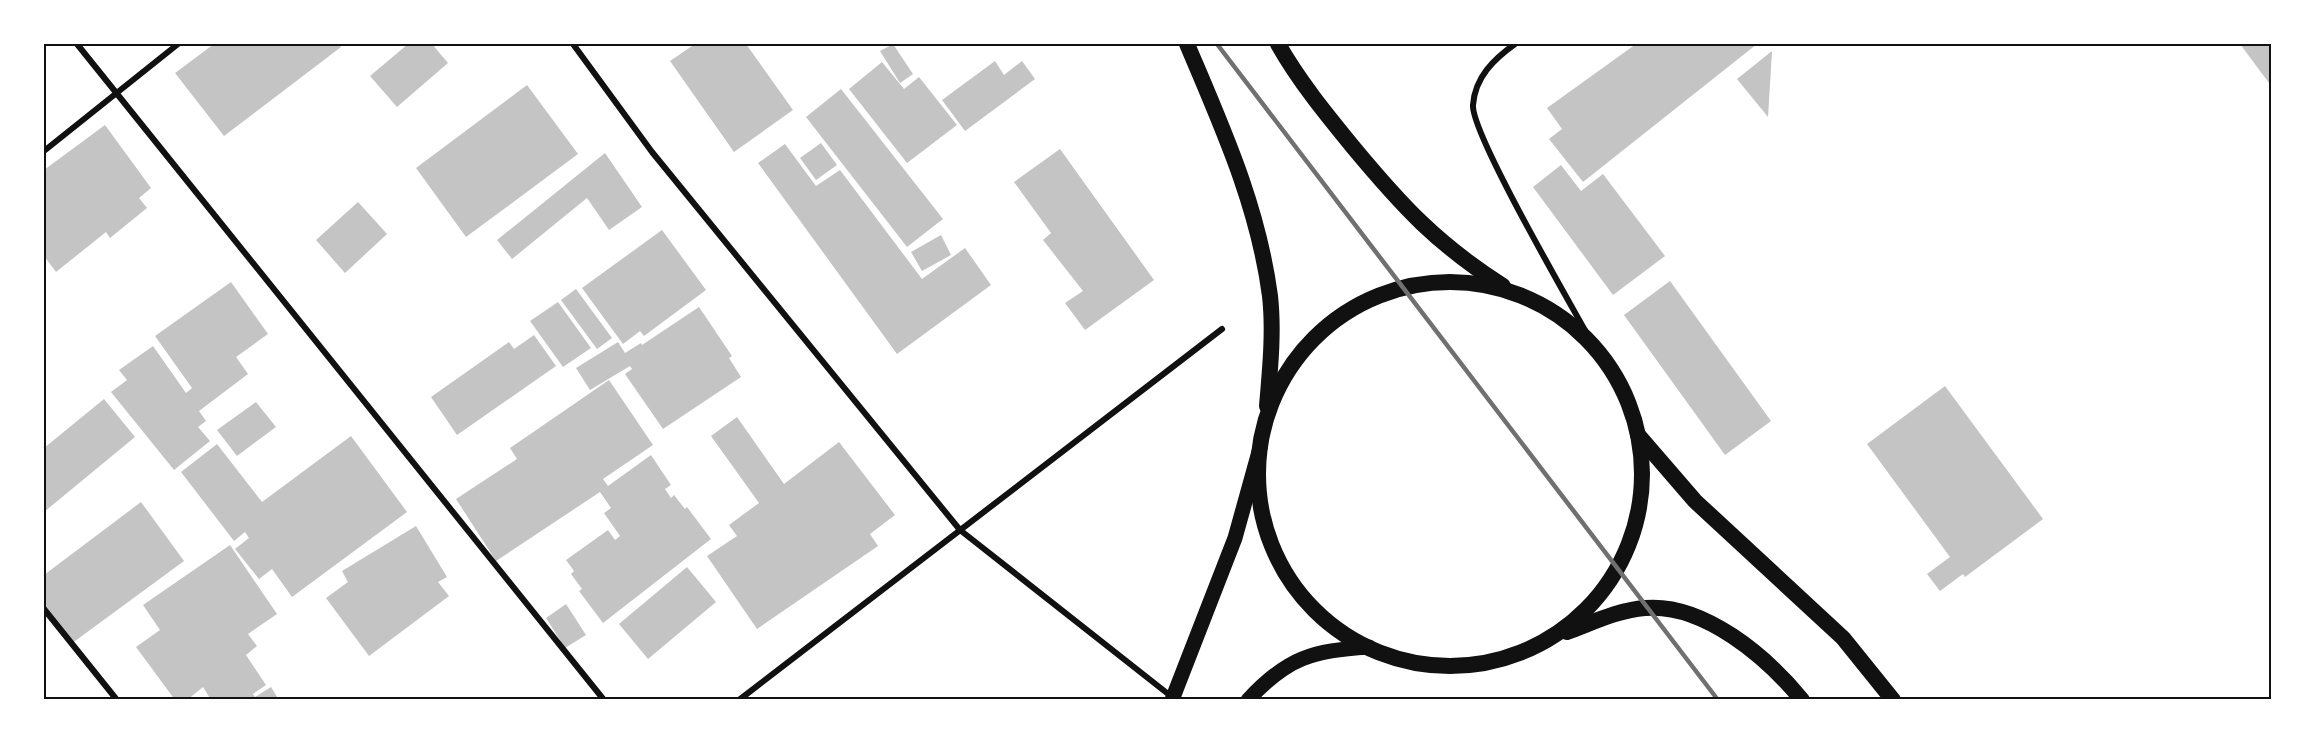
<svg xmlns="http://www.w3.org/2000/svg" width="2315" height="743" font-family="'Fira Sans',sans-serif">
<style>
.building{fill:#c4c4c4}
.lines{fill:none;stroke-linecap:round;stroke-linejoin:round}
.minor{stroke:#111;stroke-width:6}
.primary{stroke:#111;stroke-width:15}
.trunk{stroke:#111;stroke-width:16}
.rail{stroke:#707070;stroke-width:4.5}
.neatline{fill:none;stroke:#111;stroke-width:2}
</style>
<rect width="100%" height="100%" fill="#fff"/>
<g class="building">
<path d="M214 44H339L341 47 224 136 175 73Z"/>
<path d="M408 44H432L448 63 397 107 370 76Z"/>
<path d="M695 44H746L793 110 734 152 670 61Z"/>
<path d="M893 44 913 74 900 83 880 51Z"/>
<path d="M1636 44H1757L1583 182 1549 139 1562 129 1547 108Z"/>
<path d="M2240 44H2272V87Z"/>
<path d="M1772 51 1768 117 1737 79Z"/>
<path d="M995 61 1004 75 1022 61 1035 79 965 131 942 100Z"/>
<path d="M882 62 904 89 919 77 957 125 907 163 849 89Z"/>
<path d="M527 85 578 154 466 237 416 168Z"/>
<path d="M841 89 943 219 907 247 806 117Z"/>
<path d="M105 125 151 188 139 198 147 208 110 238 106 232 56 272 44 256V170Z"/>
<path d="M821 143 837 165 816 180 800 158Z"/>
<path d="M785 144 816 186 840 170 922 279 965 248 991 285 897 354 758 163Z"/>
<path d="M1060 149 1154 280 1085 330 1065 303 1083 291 1043 240 1051 233 1014 182Z"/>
<path d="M605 153 642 207 609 230 587 198 512 259 497 240Z"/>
<path d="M1561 165 1581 191 1603 174 1665 256 1613 295 1533 187Z"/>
<path d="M358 202 387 234 345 273 316 240Z"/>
<path d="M662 230 706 290 644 336 640 331 623 344 582 288Z"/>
<path d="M941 235 951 255 922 271 911 252Z"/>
<path d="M1670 281 1771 421 1725 455 1624 315Z"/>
<path d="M231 282 268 334 236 357 248 374 199 411 206 421 198 427 210 441 174 470 111 392 127 380 119 370 153 346 186 393 192 388 155 336Z"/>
<path d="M576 289 612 338 597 349 561 300Z"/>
<path d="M558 302 591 348 563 367 530 321Z"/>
<path d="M699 307 732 356 729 358 741 377 663 429 625 374 632 369 630 366 590 390 576 368 618 342 625 353 641 343 642 345Z"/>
<path d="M534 335 556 366 457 435 431 397 509 342 514 349Z"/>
<path d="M609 380 653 445 603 479 608 486 651 455 671 485 665 489 671 498 674 495 685 509 687 507 711 539 603 623 579 591 582 589 571 574 574 571 566 560 608 530 615 540 620 536 604 513 611 508 600 492 496 561 456 499 517 459 510 448Z"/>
<path d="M1945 386 2043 519 1965 577 1963 574 1940 591 1927 574 1950 557 1867 444Z"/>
<path d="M104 399 135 437 44 512V448Z"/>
<path d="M256 402 276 427 237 456 217 430Z"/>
<path d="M737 417 784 484 839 442 895 515 870 534 878 546 757 629 707 556 737 536 729 525 759 503 711 436Z"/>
<path d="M351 436 407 512 292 597 272 569 259 579 235 549 249 538 245 532 234 541 181 472 217 444 262 502Z"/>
<path d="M141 502 184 561 71 644 44 606V575Z"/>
<path d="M416 526 447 577 438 582 449 596 369 656 326 598 348 582 342 571Z"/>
<path d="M230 545 277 614 248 634 257 646 246 655 266 685 253 694 255 697 271 687 279 700H211L203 687 187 700H175L136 647 160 630 143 605Z"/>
<path d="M687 567 716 602 648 659 619 624Z"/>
<path d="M566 604 586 635 565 648 546 618Z"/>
</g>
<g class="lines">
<g class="minor">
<path d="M77 44 604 700"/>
<path d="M573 44 652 152 960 530 1172 697"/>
<path d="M1515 44C1494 59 1475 77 1473 105 1471 134 1576 313 1596 350"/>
<path d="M44 151 178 44"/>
<path d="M44 609 117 700"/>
<path d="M739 700 1222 329"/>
</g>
<g class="primary">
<path d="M1172 700 1235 538 1260 448"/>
<path d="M1248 700C1288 657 1312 651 1369 647"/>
</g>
<g class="trunk">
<path d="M1187 44C1222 127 1258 205 1270 296 1274 332 1270 370 1267 406"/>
<path d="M1278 44C1299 81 1326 114 1353 147 1402 206 1437 244 1503 286"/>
<circle cx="1450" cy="474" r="192"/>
<path d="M1638 435 1695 501 1843 638 1893 700"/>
<path d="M1567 632C1592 623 1618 610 1645 608 1704 603 1767 657 1802 700"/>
</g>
<path class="rail" d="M1217 44 1718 700"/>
</g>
<rect width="2315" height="743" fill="none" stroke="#ffffff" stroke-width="90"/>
<rect x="45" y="45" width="2225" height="653" class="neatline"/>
</svg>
